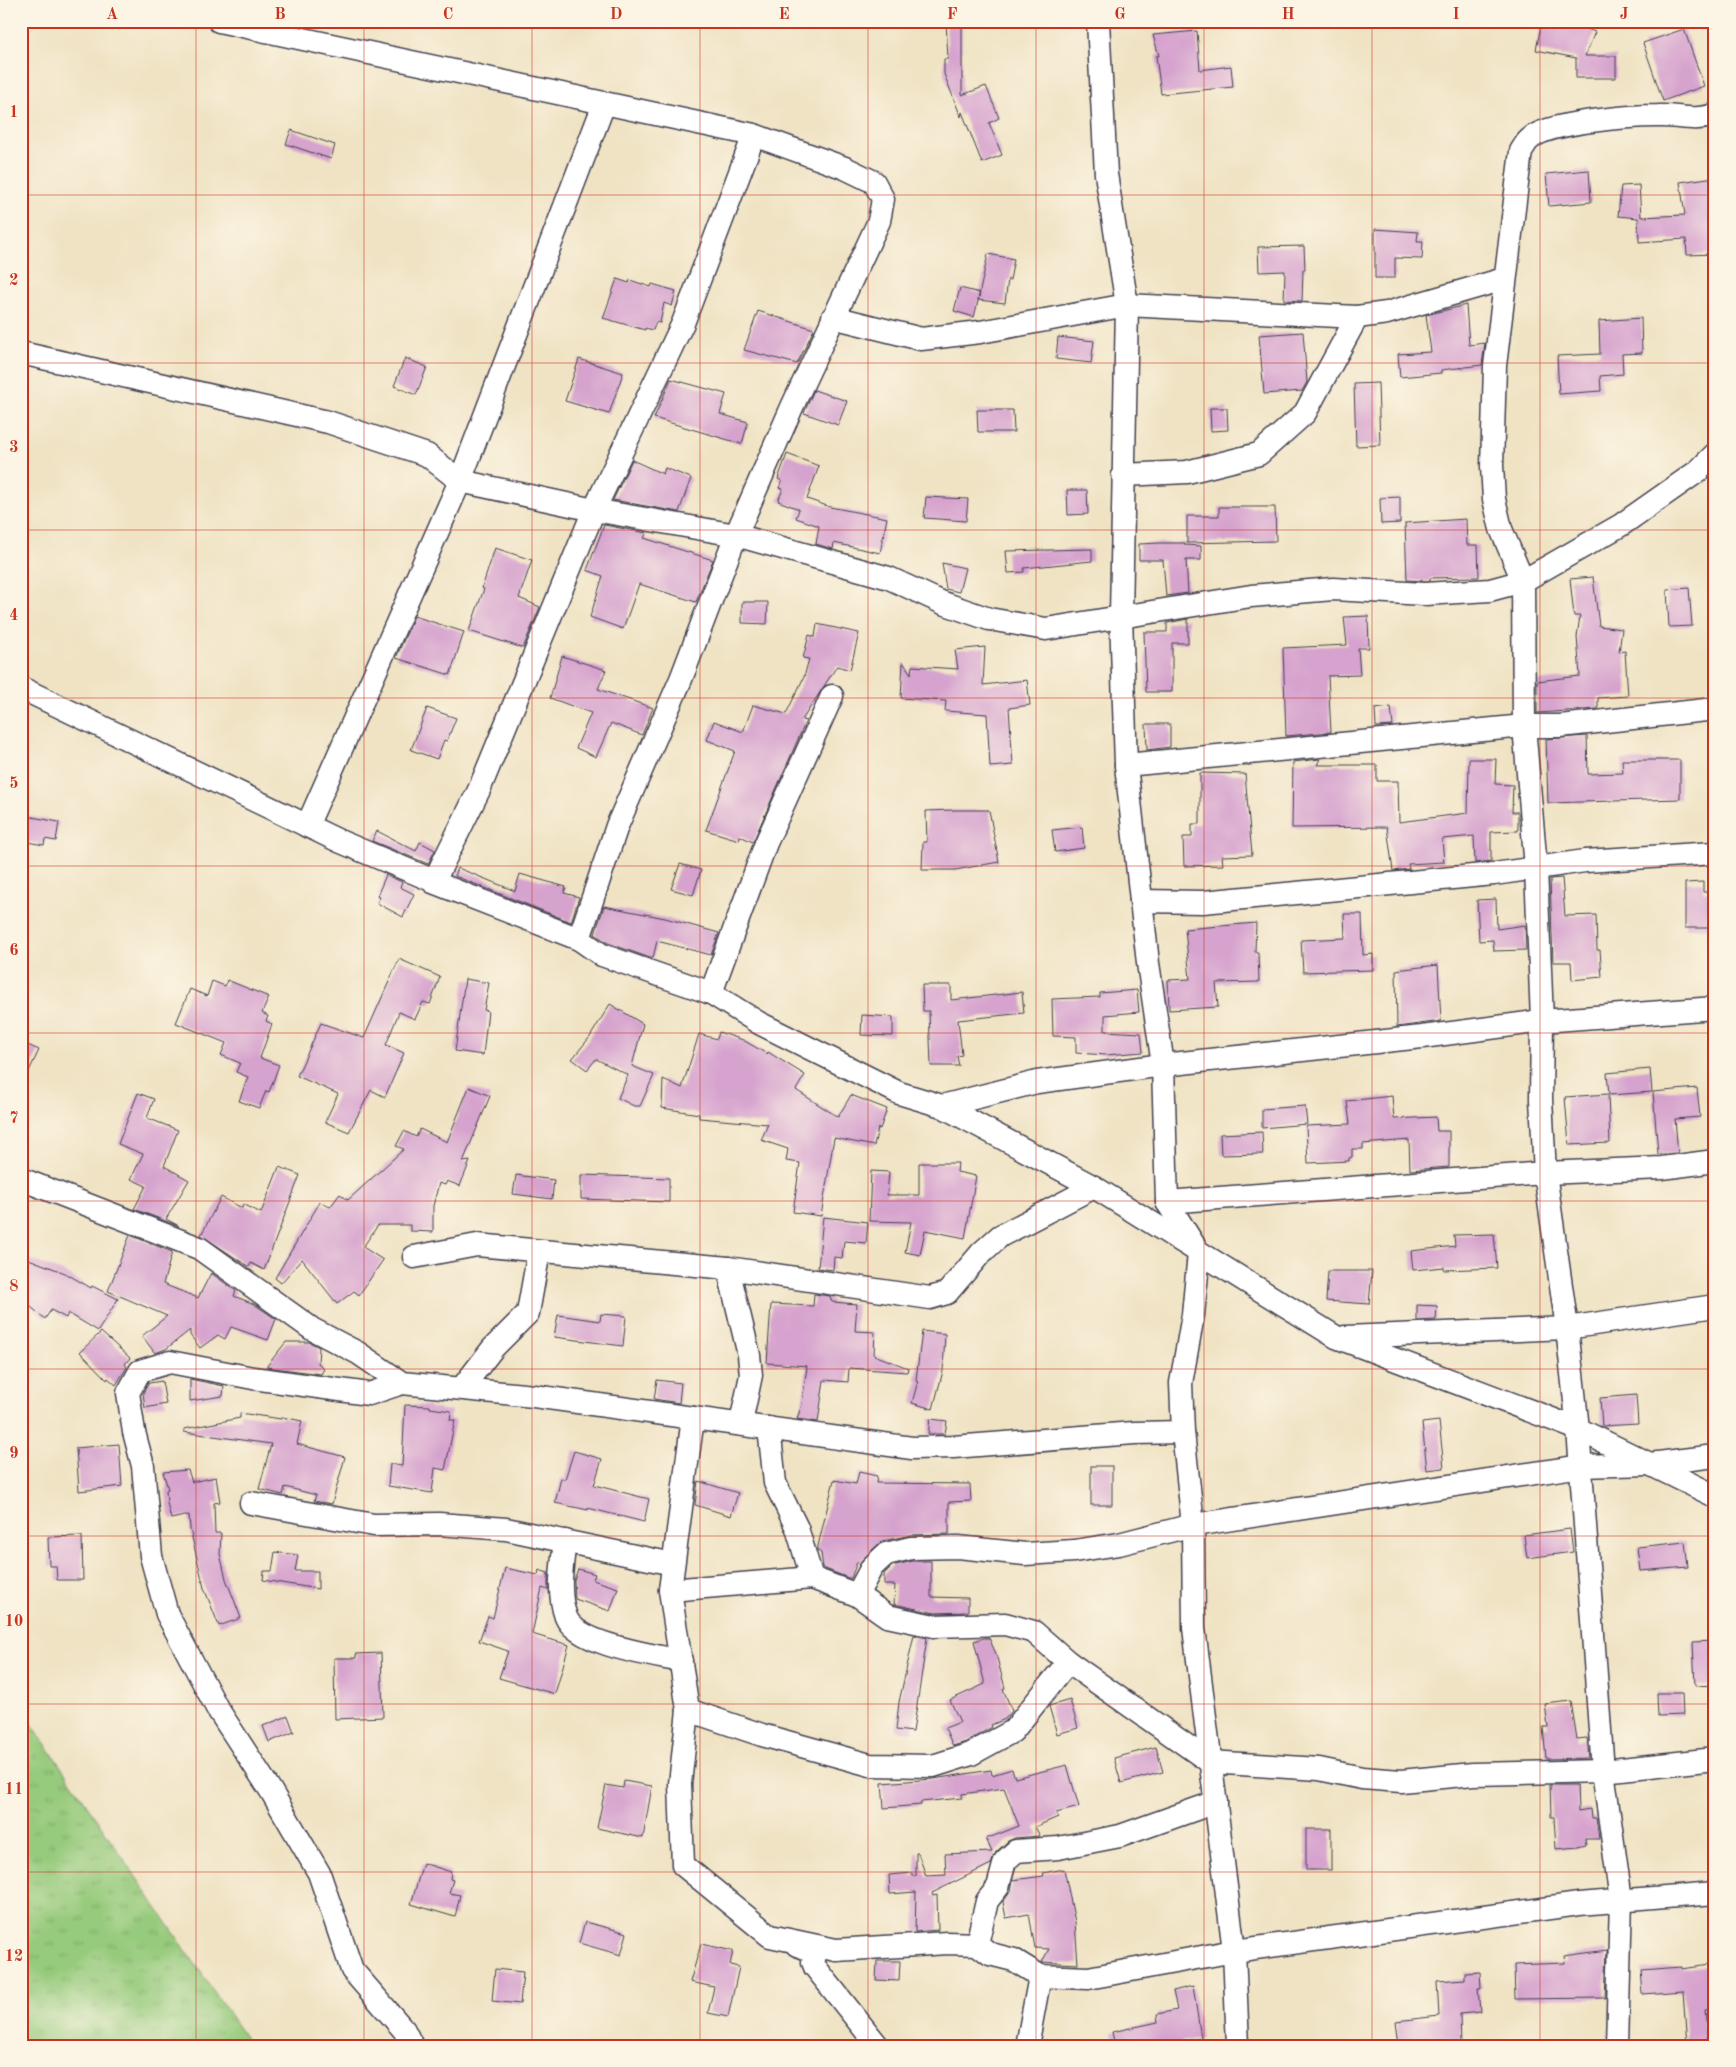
<svg xmlns="http://www.w3.org/2000/svg" width="1736" height="2067" font-family="'Old Standard TT',serif">
<style>
.grass{fill:url(#grass-tufts);stroke:#5c765b}
.building{fill:#d6a2ce}
.lines{fill:none;stroke-linecap:round;stroke-linejoin:round}
.street-casing{stroke:#413f50;stroke-width:25}
.street{stroke:#fff;stroke-width:22}
.grid{fill:none;stroke:#c8321e;stroke-width:1;stroke-opacity:0.55}
.neatline{fill:none;stroke:#c8321e;stroke-width:2}
.grid-label{font-size:16px;text-anchor:middle;font-weight:bold;fill:#c8321e}
</style>
<defs>
<pattern id="grass-tufts" width="24" height="20" patternUnits="userSpaceOnUse" patternTransform="scale(1.25)"><rect width="24" height="20" fill="#96ca7b"/><path d="M3 7l-1-3M5 7V3M7 7l1-3M15 17l-1-3M17 17v-4M19 17l1-3" fill="none" stroke="#81ad6b"/></pattern>
</defs>
<rect width="100%" height="100%" fill="#fcf5e5"/>
<filter id="ink" filterUnits="userSpaceOnUse"><feTurbulence type="fractalNoise" baseFrequency=".02" numOctaves="2"/><feDisplacementMap in="SourceGraphic" scale="10" xChannelSelector="R" yChannelSelector="G"/><feConvolveMatrix kernelMatrix="1 2 1 2 8 2 1 2 1" color-interpolation-filters="sRGB"/></filter>
<filter id="wash" filterUnits="userSpaceOnUse"><feTurbulence type="fractalNoise" baseFrequency=".0096" numOctaves="4" result="noise"/><feDisplacementMap in="SourceGraphic" scale="20" xChannelSelector="R" yChannelSelector="G"/><feGaussianBlur stdDeviation="1.12" result="paint"/><feColorMatrix in="noise" values="0 0 0 0 0 0 0 0 0 0 0 0 0 0 0 0 0 1.4 0 .05"/><feComposite in="paint" operator="in"/></filter>
<g filter="url(#wash)">
<rect width="100%" height="100%" fill="#f0e3c4"/>
<path class="grass" d="M21 1708 251 2046H21Z"/>
<g id="blocks">
<g class="building">
<path d="M946 21H962V95L986 86 999 118 989 123 1002 155 982 163 962 112 961 117 944 74V59H948Z"/>
<path d="M1542 21H1589L1587 29 1595 32 1585 56H1616V78H1576V58L1536 50Z"/>
<path d="M1684 29 1704 86 1663 101 1643 43Z"/>
<path d="M1197 31 1200 70 1231 66 1233 87 1161 94 1156 56H1159L1153 35Z"/>
<path d="M291 130 335 145 331 159 286 144Z"/>
<path d="M1589 170 1591 202 1549 206 1546 174Z"/>
<path d="M1715 177V205H1711L1714 254 1687 255 1686 239 1639 242 1638 218 1618 216 1621 186 1639 185 1641 217 1685 215 1680 182Z"/>
<path d="M1375 229 1418 232 1417 241H1423L1422 259 1395 258V278H1375Z"/>
<path d="M1304 246 1305 270H1303L1302 301 1284 300 1285 271 1259 272 1258 247Z"/>
<path d="M988 254 1014 259 1010 280 1008 279 1005 303 978 300Z"/>
<path d="M617 279 629 283 630 280 651 287 652 284 676 291 672 306 664 303 660 323 656 322 653 330 645 328V330L603 318Z"/>
<path d="M960 288 980 293 974 317 954 311Z"/>
<path d="M1466 305 1469 345 1485 343 1482 365 1441 370V373L1400 377 1398 354 1431 352 1426 315Z"/>
<path d="M758 311 814 329 797 364 744 350Z"/>
<path d="M1641 318 1642 353 1622 354 1623 374 1600 376 1601 391 1559 394 1557 356 1600 354 1599 321Z"/>
<path d="M1303 332 1307 382 1302 391 1264 394 1259 335Z"/>
<path d="M1058 337 1094 341 1091 363 1056 359Z"/>
<path d="M405 358 427 367 416 395 394 386Z"/>
<path d="M579 359 623 373 609 414 565 401Z"/>
<path d="M671 379 726 394 720 414 748 422 742 444 654 418Z"/>
<path d="M1378 383 1380 445 1356 446 1354 384Z"/>
<path d="M814 390 847 401 838 425 804 413Z"/>
<path d="M1210 408H1227L1228 430 1211 431Z"/>
<path d="M977 410H1013L1014 432H978Z"/>
<path d="M787 454 819 466 807 499 830 507 887 518 880 553 834 543 833 549 816 544 819 526 796 518 799 509 778 501 783 489 779 488 782 481 778 479Z"/>
<path d="M632 460 663 474 665 468 691 478 679 512 613 500Z"/>
<path d="M1067 490H1087L1088 514 1068 515Z"/>
<path d="M926 497 968 499 966 521 924 518Z"/>
<path d="M1400 497V523L1381 524 1380 498Z"/>
<path d="M1219 507H1275L1276 541 1187 543V516H1219Z"/>
<path d="M1466 519 1467 545H1478L1479 577 1430 578V581H1425L1407 580 1405 523Z"/>
<path d="M604 525 647 533 644 538 713 560 696 602 639 584 623 629 590 617 603 576 587 570Z"/>
<path d="M1160 543H1185V545L1201 546V560H1186L1188 593 1166 596 1163 560H1139V544Z"/>
<path d="M495 548 532 560 519 598 540 607 523 648 469 631 484 589 482 588Z"/>
<path d="M1092 549V561L1024 568V572L1008 573 1006 551Z"/>
<path d="M942 563 965 568 959 592 946 589Z"/>
<path d="M1593 577 1599 626 1622 629 1619 652 1625 651 1628 696 1598 698V709L1537 713V681L1580 676 1577 637 1580 616H1574L1570 579Z"/>
<path d="M1689 588 1692 626 1669 627 1667 590Z"/>
<path d="M742 602H768L767 624 742 623Z"/>
<path d="M414 616 464 632 450 675 396 658Z"/>
<path d="M1368 616 1369 648H1358L1360 675 1328 676 1331 732 1286 736 1283 648 1347 645 1344 617Z"/>
<path d="M1188 619V643H1172V692H1146L1144 632H1167V623Z"/>
<path d="M817 624 859 633 850 670 837 666 802 720 806 721 753 842 740 836 739 840 706 830 735 751 707 740 714 721 743 732 753 705 786 714 804 677 809 659 803 658 809 635 815 637Z"/>
<path d="M985 647 983 685 1027 680 1030 705 1009 708 1013 765 990 767 987 714 945 711 946 701 901 698 903 662 911 674 912 666 958 669 955 650Z"/>
<path d="M562 656 606 670 598 689 653 708 642 735 611 723 596 757 576 748 591 713 550 698Z"/>
<path d="M1391 707 1393 726 1376 727 1375 709Z"/>
<path d="M427 708 456 718 447 741 444 740 437 759 411 750Z"/>
<path d="M1146 724H1170V747L1147 750Z"/>
<path d="M1587 736 1588 774 1623 773 1622 760H1680V799L1548 803 1546 739Z"/>
<path d="M1320 759 1317 765H1377V781H1398L1399 822 1468 813 1469 759H1496L1495 784 1513 785 1512 812H1518V831L1491 832V861L1475 863 1474 836 1442 839 1444 862 1408 864 1409 869 1393 871 1387 827 1292 828 1293 762Z"/>
<path d="M1200 773 1245 774 1252 855 1222 856 1223 865 1184 866 1183 837H1192V824H1200Z"/>
<path d="M952 810H989L999 862 955 870H922L923 842H927L926 811Z"/>
<path d="M21 815 59 822 56 841 45 839 44 845 21 841Z"/>
<path d="M1082 827 1084 848 1055 852 1052 830Z"/>
<path d="M377 831 416 851 420 842 435 850 428 864 372 841Z"/>
<path d="M680 864 701 870 693 895 671 889Z"/>
<path d="M458 868 515 891 520 874 566 887 564 893 579 897 571 922 455 876Z"/>
<path d="M386 875 402 882 400 887 414 894 403 917 377 903 380 897 377 896Z"/>
<path d="M1562 878 1565 916 1596 915 1597 950H1600L1602 977 1572 980 1571 962H1553L1550 879Z"/>
<path d="M1703 882V892H1713L1715 928H1685V883Z"/>
<path d="M1496 899 1497 929 1525 925 1526 950 1494 951 1493 940 1479 941 1477 900Z"/>
<path d="M604 906 665 918 719 933 711 955 657 941 653 958H650L608 943 595 934Z"/>
<path d="M1344 914H1362L1363 955 1373 954V970L1303 972 1301 940 1345 938Z"/>
<path d="M1256 923 1255 952H1258L1259 982 1216 983 1218 1007 1169 1010 1168 980 1190 979 1185 929Z"/>
<path d="M399 959 440 977 430 1004 423 1002 415 1019 399 1012 386 1045 404 1053 385 1097 371 1090 349 1132 325 1122 338 1094 297 1076 321 1023 364 1038Z"/>
<path d="M1438 965 1441 1021 1397 1027 1396 970Z"/>
<path d="M465 979 489 983 484 1010 488 1011 483 1055 455 1051Z"/>
<path d="M227 980 269 997 262 1013 268 1016 266 1021 272 1024 260 1058 279 1065 269 1092 266 1091 259 1108 239 1101 248 1077 236 1072 240 1063 221 1055 226 1043 176 1023 190 989 207 996 212 981 225 986Z"/>
<path d="M922 985H951V1000L1022 992 1024 1013 958 1020 962 1055 957 1056 959 1066H931L929 1011H923Z"/>
<path d="M1137 990 1139 1012 1105 1015V1031L1141 1033 1143 1052 1106 1055 1076 1053V1037L1053 1036 1052 999 1100 997V993Z"/>
<path d="M610 1004 643 1024 632 1066 654 1075 640 1106H634L618 1098 628 1075 596 1059 587 1070 572 1059 590 1037Z"/>
<path d="M862 1015 893 1017V1036L861 1035Z"/>
<path d="M719 1032 743 1040 767 1054 768 1052 805 1075 796 1090 838 1117 851 1095 887 1109 880 1129 878 1128 874 1146 834 1138 821 1216 793 1212 800 1163 786 1161 788 1149 761 1140 768 1124 699 1118V1114L662 1108 663 1079 682 1088 699 1034 717 1039Z"/>
<path d="M21 1042 39 1050 21 1088Z"/>
<path d="M1650 1069 1652 1092 1609 1095 1607 1073Z"/>
<path d="M469 1087 490 1096 463 1162 470 1161 460 1186 447 1181 445 1185 439 1183 433 1206V1232L410 1231V1225H378L363 1247 383 1260 359 1295 354 1291 337 1304 302 1259 281 1283 275 1278 320 1202 330 1207 340 1194 348 1200 404 1149 396 1146 404 1131 416 1137 420 1129 447 1142Z"/>
<path d="M1697 1088 1700 1117 1675 1119 1678 1153 1658 1154 1653 1092Z"/>
<path d="M138 1093 154 1099 147 1118 178 1130 164 1166 189 1180 166 1219 179 1226 134 1209 146 1186 131 1179 143 1154 118 1144Z"/>
<path d="M1608 1094 1610 1143 1569 1145 1565 1097Z"/>
<path d="M1392 1096 1394 1119 1436 1117 1437 1131H1449V1167L1410 1170 1409 1140 1363 1144V1149H1352V1157L1349 1158V1161L1308 1163 1306 1126 1350 1124 1347 1101Z"/>
<path d="M1305 1106 1307 1124 1262 1128V1109Z"/>
<path d="M1262 1132 1263 1154 1221 1155 1220 1134Z"/>
<path d="M919 1163H958L957 1172 976 1176 965 1238 925 1230 920 1255 905 1252 911 1222 869 1221 871 1171 889 1172 887 1195H919Z"/>
<path d="M279 1167 300 1175 264 1270 251 1263 249 1267 201 1235 221 1197 242 1208 243 1204 261 1213Z"/>
<path d="M516 1175 554 1180 552 1199 513 1194Z"/>
<path d="M581 1175 669 1178V1202L581 1199Z"/>
<path d="M823 1217 868 1222 866 1243 844 1241 842 1258 834 1257 833 1270 818 1268Z"/>
<path d="M1494 1234 1497 1268 1444 1270V1267L1413 1270 1411 1251 1455 1246 1454 1235Z"/>
<path d="M130 1235 172 1252 163 1284 198 1298 211 1273 236 1291 234 1296 254 1304 276 1319 268 1340 231 1327 225 1339 218 1335 200 1348 190 1335V1330L166 1349 155 1353 142 1336 167 1316 108 1291Z"/>
<path d="M21 1256 65 1273 91 1288 92 1286 118 1299 98 1331 68 1313 66 1318 51 1310 45 1319 24 1301 21 1298Z"/>
<path d="M1328 1271H1372L1369 1304 1326 1301Z"/>
<path d="M814 1294 830 1296 832 1302 857 1304 855 1331 875 1332 874 1355 908 1368 907 1372 849 1368 848 1382 824 1380 818 1422 797 1419 802 1404 807 1366 767 1363 771 1304 813 1306Z"/>
<path d="M1417 1305 1437 1306 1436 1320 1417 1321Z"/>
<path d="M601 1314 626 1316 623 1346 554 1337 558 1315 600 1321Z"/>
<path d="M922 1331 945 1334 943 1371 933 1409 912 1403 918 1381 916 1380Z"/>
<path d="M101 1332 130 1358 125 1364 127 1367 116 1385 108 1378 107 1380 80 1352Z"/>
<path d="M286 1342H309L319 1347 318 1363 324 1369 321 1374 266 1367Z"/>
<path d="M190 1379 224 1386 223 1396 190 1401Z"/>
<path d="M657 1380 681 1383 679 1403 654 1399Z"/>
<path d="M162 1381 166 1404 145 1408 143 1393 149 1383Z"/>
<path d="M1636 1395 1638 1424 1602 1426 1600 1398Z"/>
<path d="M405 1405 430 1406V1408L451 1411 450 1420H455L445 1470 435 1468 432 1493 388 1486 390 1464 402 1466Z"/>
<path d="M240 1413 281 1419 282 1417 302 1421 297 1444 345 1457 332 1504 314 1501 316 1495 285 1487 283 1495 259 1489 271 1444 184 1432V1429L240 1418Z"/>
<path d="M930 1419 947 1421 945 1434H928Z"/>
<path d="M1439 1421 1444 1468 1427 1470 1422 1423Z"/>
<path d="M119 1444 122 1486 79 1491 76 1448Z"/>
<path d="M574 1451 602 1459 594 1485 649 1499 644 1522 588 1508V1510L555 1503 561 1478 565 1479Z"/>
<rect x="1091" y="1466" width="21" height="39"/>
<path d="M188 1470 192 1482 216 1477 220 1502 214 1503 215 1533H221L220 1554 226 1579 241 1618 219 1626 204 1588 190 1529 189 1515 171 1519 167 1503 166 1490 168 1489 163 1472Z"/>
<path d="M859 1472 877 1476 876 1483 970 1484 971 1501 949 1502V1534L911 1535 882 1541 859 1563 857 1562 851 1578H848L823 1568 821 1553 817 1550 834 1480 856 1484Z"/>
<path d="M698 1481 738 1493 731 1516 695 1505Z"/>
<path d="M1570 1529 1573 1552 1527 1558 1524 1535Z"/>
<path d="M82 1536 83 1580H57L56 1566H49L48 1537Z"/>
<path d="M1685 1542 1688 1567 1640 1571 1637 1547Z"/>
<path d="M275 1552 298 1555 295 1571H318V1589L263 1580 264 1571H272Z"/>
<path d="M913 1561H931V1597L968 1598V1612L935 1613 894 1604 895 1585H884V1574L892 1566Z"/>
<path d="M505 1568 538 1575 539 1570 548 1573V1590L542 1588 532 1634 569 1645 555 1694 499 1678 508 1651 479 1641 488 1616 493 1618Z"/>
<path d="M578 1569 595 1574 593 1580 618 1588 610 1611 575 1599 574 1580Z"/>
<path d="M914 1635 927 1638 913 1732 896 1730 899 1702Z"/>
<path d="M984 1638H989L996 1654 1005 1688 1003 1689 1012 1711 1005 1719 991 1725 992 1727 966 1742 953 1746 945 1728 960 1722 950 1700 985 1684 974 1641Z"/>
<path d="M1713 1641 1715 1685 1695 1686 1693 1642Z"/>
<path d="M381 1653 383 1717 335 1719 334 1658H356V1654Z"/>
<path d="M1657 1693H1682L1683 1715 1658 1716Z"/>
<path d="M1070 1700 1078 1728 1057 1734 1049 1706Z"/>
<path d="M1571 1701 1577 1739 1587 1738 1589 1758 1546 1759 1543 1727H1548L1545 1704Z"/>
<path d="M288 1716 294 1732 269 1742 263 1726Z"/>
<path d="M1156 1747 1163 1772 1121 1783 1114 1758Z"/>
<path d="M1067 1765 1079 1807 1056 1813 1058 1817 1035 1827 1040 1836 1015 1838 1008 1841 996 1852 991 1864 932 1893 933 1896 937 1895 938 1930 915 1932 916 1892 890 1894 889 1875 912 1873V1876H916V1853H918L926 1876 946 1875 945 1854 992 1852 986 1839 1019 1826 1004 1788 962 1794V1798L921 1802V1805L884 1808 882 1783 933 1779 991 1770 992 1775 1012 1769 1015 1778Z"/>
<path d="M624 1781 652 1786 643 1838 597 1828 606 1785 623 1788Z"/>
<path d="M1550 1785H1577L1578 1811 1590 1809 1591 1818H1596L1599 1839H1585L1586 1845 1578 1847 1556 1849 1554 1817H1551Z"/>
<rect x="1306" y="1829" width="25" height="41"/>
<path d="M423 1863 451 1872 450 1879 453 1880 449 1893 460 1895 455 1917 411 1904Z"/>
<path d="M1064 1869 1075 1922 1078 1964 1042 1962 1049 1949 1035 1948 1029 1914 1006 1918 1003 1902 1011 1891 1013 1880 1044 1876 1043 1873Z"/>
<path d="M585 1922 627 1933 621 1955 579 1943Z"/>
<path d="M701 1944 733 1951 730 1965 739 1967 728 2017 708 2013 714 1987 690 1982Z"/>
<path d="M1607 1950 1605 1998 1515 1999 1514 1965 1565 1963 1564 1956Z"/>
<path d="M877 1961H900L899 1981 876 1980Z"/>
<path d="M1715 1964V2009L1704 2010 1707 2046H1687L1683 1991 1643 1994 1641 1970 1681 1967V1969Z"/>
<path d="M495 1969 523 1972 520 2004 492 2001Z"/>
<path d="M1480 1972 1481 1988H1478L1480 2012 1460 2014 1461 2046H1399L1396 2021 1439 2016 1437 1981 1465 1979V1973Z"/>
<path d="M1193 1986 1201 2038 1181 2042 1182 2046H1115L1112 2032 1158 2022 1157 2014 1177 2010 1173 1991Z"/>
</g>
</g>
</g>
<g filter="url(#ink)">
<use href="#blocks" fill-opacity="0" stroke="#413f50" stroke-width="1"/>
<g class="lines">
<defs>
<g id="street">
<path d="M219 21 754 135 845 168 874 182 883 199 879 221 792 407 736 535 681 679 617 826 579 939"/>
<path d="M1098 21 1106 174 1127 305 1121 616 1126 765 1148 963 1163 1065 1167 1202 1199 1253 1193 1315 1181 1383 1183 1432 1193 1525 1194 1628 1234 1951 1238 2046"/>
<path d="M833 317 921 339 980 332 1127 305 1357 317 1387 313 1504 279"/>
<path d="M21 353 328 422 427 455 460 481 594 510 736 535 889 578 943 603 989 619 1046 629 1251 596 1333 589 1425 594 1490 590 1523 581 1621 525 1698 471 1715 454"/>
<path d="M1123 475 1187 472 1259 454 1305 413 1357 317"/>
<path d="M21 688 339 841 434 881 433 882 579 939 602 955 711 993 759 1023 899 1093 942 1106 1094 1187 1336 1337 1578 1429 1715 1496"/>
<path d="M1126 765 1524 726H1560L1715 709"/>
<path d="M307 826 460 481 604 104"/>
<path d="M434 881 479 790 594 510 683 323 754 135"/>
<path d="M1141 901 1203 902 1494 874 1585 861 1715 853"/>
<path d="M711 993 766 843 832 696"/>
<path d="M942 1106 1037 1082 1163 1065 1422 1037 1542 1021 1715 1008"/>
<path d="M21 1179 199 1248 312 1329 358 1353 402 1383 534 1396 693 1418 670 1590 688 1710 762 1735 870 1765 933 1766 971 1754 1013 1731 1068 1662"/>
<path d="M1167 1202 1545 1173 1662 1168 1715 1161"/>
<path d="M414 1257 477 1245 728 1268"/>
<path d="M1345 1337 1567 1328 1715 1306"/>
<path d="M402 1383 369 1394 253 1378 170 1362 140 1371 128 1393 134 1432 143 1466 151 1556 167 1614 217 1708 271 1791 319 1873 352 1970 404 2030 412 2046"/>
<path d="M462 1388 493 1348 528 1313 539 1251"/>
<path d="M693 1418 912 1448 953 1447 1134 1433 1183 1432"/>
<path d="M741 1423 751 1375 749 1355 728 1268 930 1298 947 1293 981 1253 1000 1236 1094 1187"/>
<path d="M769 1428 775 1483 797 1528 812 1578 857 1595 887 1616 934 1626 1005 1624 1034 1632 1068 1662 1210 1762 1319 1769 1362 1778 1401 1781 1473 1774 1603 1771 1715 1759"/>
<path d="M251 1503 374 1525 439 1524 506 1529 673 1564"/>
<path d="M565 1541C562 1566 557 1592 566 1617 577 1645 654 1655 681 1661"/>
<path d="M670 1590 812 1578"/>
<path d="M857 1595 872 1567 886 1554 911 1548 958 1547 1025 1554 1074 1551 1119 1544 1193 1525 1581 1466 1650 1464 1715 1456"/>
<path d="M688 1710 680 1784 683 1865 770 1936 836 1950 947 1943 977 1944 990 1954 1014 1960 1040 1976 1088 1978 1234 1951 1579 1904 1715 1893"/>
<path d="M977 1944 987 1901 998 1887 1005 1861 1016 1851 1058 1848 1120 1836 1216 1802"/>
<path d="M797 1945 816 1952 813 1962 815 1967 878 2046"/>
<path d="M1027 2046 1040 1976"/>
<path d="M1617 2046 1621 1900 1603 1771 1578 1429 1567 1328 1545 1173 1541 1099 1542 1021 1536 868 1524 726 1523 581 1501 529 1494 499 1492 466 1495 366 1521 151C1524 147 1526 142 1530 139 1547 122 1632 116 1658 116 1679 115 1692 122 1715 115"/>
</g>
</defs>
<use href="#street" class="street-casing"/>
<use href="#street" class="street"/>
</g>
</g>
<path class="grid" d="M196 21V2046M364 21V2046M532 21V2046M700 21V2046M868 21V2046M1036 21V2046M1204 21V2046M1372 21V2046M1540 21V2046M21 195H1715M21 363H1715M21 530H1715M21 698H1715M21 866H1715M21 1033H1715M21 1201H1715M21 1369H1715M21 1536H1715M21 1704H1715M21 1872H1715"/>
<rect width="1736" height="2067" fill="none" stroke="#fcf5e5" stroke-width="55"/>
<rect x="28" y="28" width="1680" height="2012" class="neatline"/>
<g class="grid-label">
<text x="112" y="19">A</text>
<text x="280" y="19">B</text>
<text x="448" y="19">C</text>
<text x="616" y="19">D</text>
<text x="784" y="19">E</text>
<text x="952" y="19">F</text>
<text x="1120" y="19">G</text>
<text x="1288" y="19">H</text>
<text x="1456" y="19">I</text>
<text x="1624" y="19">J</text>
<text x="14" y="117">1</text>
<text x="14" y="285">2</text>
<text x="14" y="452">3</text>
<text x="14" y="620">4</text>
<text x="14" y="788">5</text>
<text x="14" y="955">6</text>
<text x="14" y="1123">7</text>
<text x="14" y="1291">8</text>
<text x="14" y="1458">9</text>
<text x="14" y="1626">10</text>
<text x="14" y="1794">11</text>
<text x="14" y="1961">12</text>
</g>
</svg>
